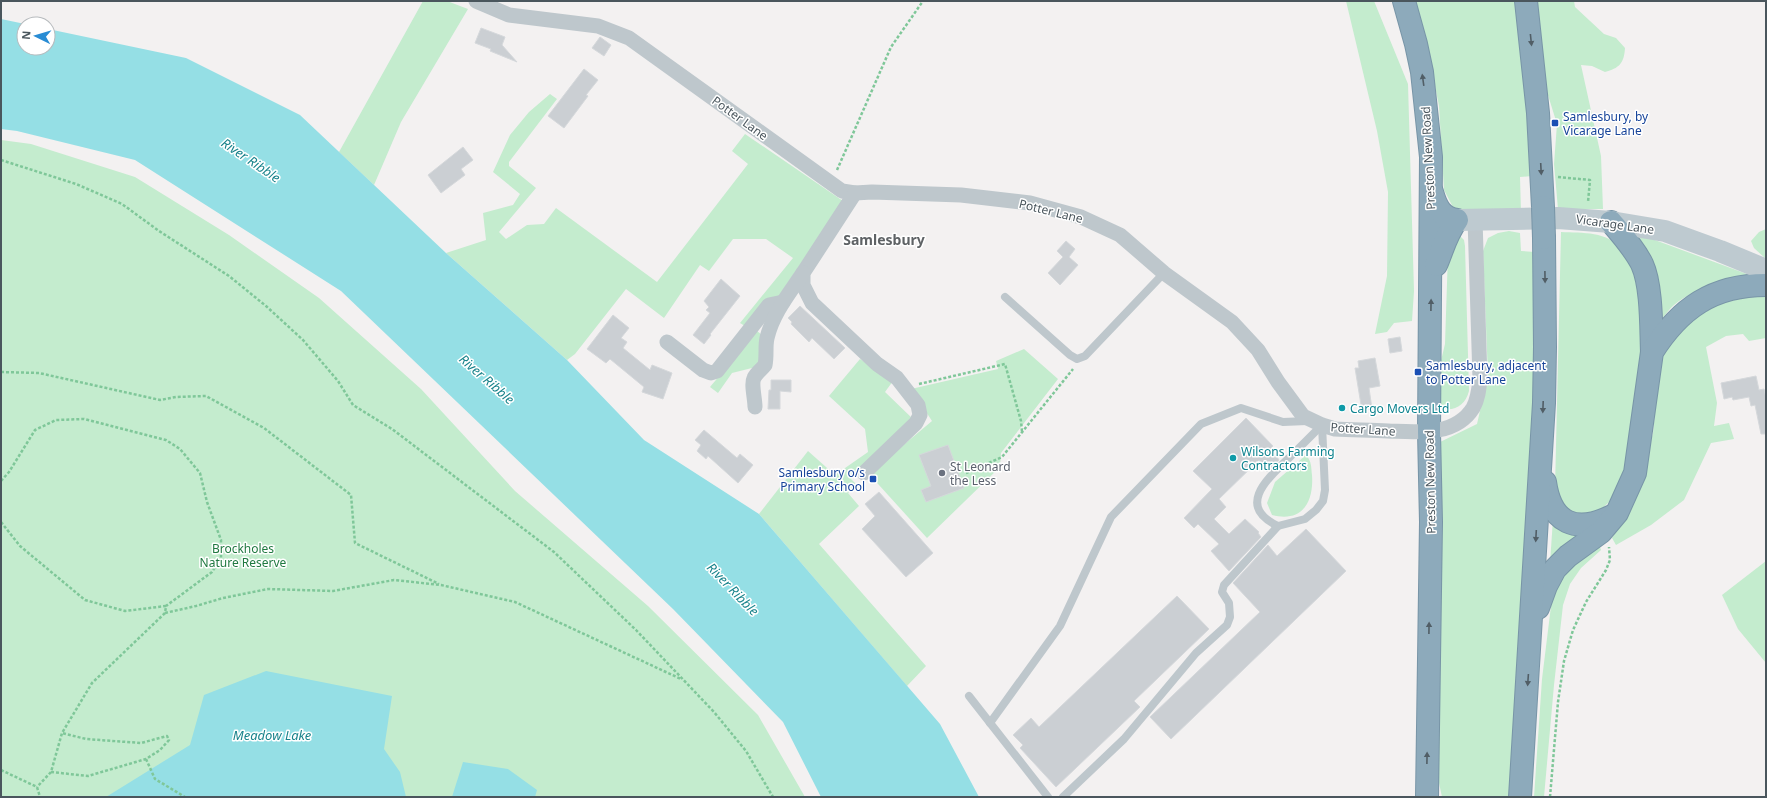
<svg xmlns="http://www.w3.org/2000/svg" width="1767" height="798" font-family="'Noto Sans',sans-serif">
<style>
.green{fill:#c4ecce}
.water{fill:#95dfe5}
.building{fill:#cbcfd3;stroke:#d5d8db}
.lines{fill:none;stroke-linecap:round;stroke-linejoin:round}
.highway-casing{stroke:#7895a7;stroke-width:24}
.path{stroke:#7fc799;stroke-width:2.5;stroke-dasharray:3 2;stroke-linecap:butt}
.lane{stroke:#bec7cc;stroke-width:8}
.street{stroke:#bec7cc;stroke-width:15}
.secondary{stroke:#becad0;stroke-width:22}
.highway{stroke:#8daabb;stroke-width:22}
.highway-bridge-casing{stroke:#7895a7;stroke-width:24;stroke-linecap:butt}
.highway-bridge{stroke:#8daabb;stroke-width:22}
.oneway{fill:#515e66}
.transit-dot{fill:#1a4fb4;stroke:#fff;stroke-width:1.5}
.culture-dot{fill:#0f9aa8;stroke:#fff;stroke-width:1.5}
.worship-dot{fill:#6b7280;stroke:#fff;stroke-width:1.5}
.labels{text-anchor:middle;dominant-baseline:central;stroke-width:3;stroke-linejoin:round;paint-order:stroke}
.transit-label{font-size:12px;fill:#164399;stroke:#fff;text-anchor:start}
.street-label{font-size:12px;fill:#4a565d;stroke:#fff}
.culture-label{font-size:12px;fill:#0d838f;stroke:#fff;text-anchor:start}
.worship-label{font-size:12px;fill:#5b616d;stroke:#fff;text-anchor:start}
.park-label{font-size:12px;fill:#207940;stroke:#fff}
.water-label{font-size:13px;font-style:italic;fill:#18838b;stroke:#fff}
.quarter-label{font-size:14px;font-weight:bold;fill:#5e6265;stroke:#fff}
</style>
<rect width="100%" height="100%" fill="#f3f1f1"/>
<g class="green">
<path d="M423 1H447L468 9 401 122 374 185 339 152Z"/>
<path d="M1346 1H1374L1408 84 1414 291 1412 321 1394 323 1387 332 1375 334 1387 276 1388 192 1377 131Z"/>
<path d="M1415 1H1516L1522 53 1532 176 1520 177 1521 213 1454 209 1444 190 1439 106 1423 26Z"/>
<path d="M1535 1H1574L1575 7 1604 34 1616 38 1625 48C1624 64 1619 68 1605 72L1592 66 1581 65 1601 156 1603 209H1558L1554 164 1557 124 1542 76Z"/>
<path d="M550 94 557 99 509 162V166L536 188 499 232 506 239 527 225 544 224 556 208 657 282 748 164 732 151 745 134 843 201 779 296 745 326 740 323 793 258 766 239H733L709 271 700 265 664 318 626 289 575 354 567 360 446 253 486 240 483 213 513 205 520 194 493 172 510 135 529 112Z"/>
<path d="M1 140 31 144 135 177 229 235 319 298 421 389 515 491 648 606 758 715 805 797H1Z"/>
<path d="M1766 229V259L1754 248 1751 241 1759 232Z"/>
<path d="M1509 231 1520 233 1521 251 1535 252V435L1509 797H1442L1439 783 1438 443 1477 424 1488 376 1483 251 1488 238 1498 233Z"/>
<path d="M1561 232C1583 233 1607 231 1623 250 1637 268 1641 308 1642 331 1642 343 1640 356 1640 368 1638 404 1635 460 1617 492 1610 503 1601 510 1590 516L1566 511 1555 488Z"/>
<path d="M1460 236 1464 240 1465 246 1469 391C1465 406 1454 412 1440 408L1438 373 1445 344 1448 253Z"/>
<path d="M1634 236H1644L1755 277C1727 281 1697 286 1674 305 1668 310 1663 318 1658 324Z"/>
<path d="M1766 295V338L1749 341 1743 334 1726 336 1706 347 1717 403 1714 426 1729 423 1734 439 1711 443 1684 500 1651 525 1616 545 1612 538 1636 498 1653 433 1662 340 1711 301Z"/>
<path d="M757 331 762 335 759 364 756 367 732 373 718 393 710 387Z"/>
<path d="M1024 349 1058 379 1001 453 1000 467 927 538 869 474 932 421 911 389 998 369 996 361Z"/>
<path d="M860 359 893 381 885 392 913 419 851 479 857 485 848 493 859 506 819 544 926 666 907 686 759 514 808 451 835 475 868 452 865 429 829 396Z"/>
<path d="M1306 455C1312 462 1311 467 1312 475 1314 502 1302 523 1272 515L1267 503 1275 482Z"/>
<path d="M1553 519 1584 531 1550 563Z"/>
<path d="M1599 544 1601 550 1581 568 1570 584 1563 605 1554 685 1544 797H1534L1542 679 1552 598 1565 569Z"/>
<path d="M1766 561V663L1738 629 1722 595Z"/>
</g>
<g class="water">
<path d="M1 19 25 24 24 48H48V29L186 58 300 115 446 253 567 360 644 440 759 514 940 724 979 797H821L783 722 673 609 341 291 135 160 17 131 1 129Z"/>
<path d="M266 671 392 696 384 749 400 772 406 797H106L190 745 204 695Z"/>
<path d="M463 762 508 769 537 790 535 797H452Z"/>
</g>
<g class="building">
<path d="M481 28 505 37 502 45 517 62 490 51 491 49 475 43Z"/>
<path d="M600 37 611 45 604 56 592 48Z"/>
<path d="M584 69 598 80 586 95 588 96 564 128 548 116Z"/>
<path d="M463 147 473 160 461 169 465 175 441 193 428 175Z"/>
<path d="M1066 241 1075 249 1069 257 1078 265 1060 285 1048 273 1063 257 1057 251Z"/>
<path d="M721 279 740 296 710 334 711 335 704 344 693 335 710 313 706 310 709 307 704 301Z"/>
<path d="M800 306 845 348 834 359 812 338 809 342 791 324 792 322 788 318Z"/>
<path d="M613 315 629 328 621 338 627 342 623 348 650 370 652 365 672 373 663 399 642 392 644 387 610 359 606 363 587 349Z"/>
<path d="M1400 337 1402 351 1390 353 1388 339Z"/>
<path d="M1375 358 1380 386 1369 388 1372 409 1362 411 1355 368H1359L1358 361Z"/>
<path d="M1756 376 1759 390 1764 389 1766 398V434H1761L1755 405 1751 406 1749 397 1733 400 1732 397 1724 399 1721 383Z"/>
<path d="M771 380H791V392L780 391V409H768L769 390H771Z"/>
<path d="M1246 418 1273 446 1271 448 1279 460 1267 472 1259 460 1219 499 1226 507 1214 519 1229 534 1245 519 1259 532 1258 533 1261 537 1229 571 1211 551 1219 544 1198 524 1194 528 1184 518 1212 489 1193 471Z"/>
<path d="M704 430 737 458 740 454 753 465 738 483 708 456 706 459 697 451 701 445 695 440Z"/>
<path d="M948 445 964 488 926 502 921 490 931 486 919 455Z"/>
<path d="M879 492 933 553 906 577 862 529 875 516 865 504Z"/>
<path d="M1306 529 1346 571 1171 739 1150 717 1260 612 1233 583 1268 545 1277 556Z"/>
<path d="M1177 596 1209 629 1134 701 1140 707 1056 787 1020 748 1023 745 1013 735 1031 718 1039 727Z"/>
</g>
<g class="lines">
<defs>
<g id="highway">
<path d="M1404 1 1416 44 1422 72 1431 157 1429 432 1431 522 1427 797"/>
<path d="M1526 1 1538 113 1543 207"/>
<path d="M1432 192C1436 206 1441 218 1457 220 1446 234 1443 249 1436 265"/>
<path d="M1611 222C1622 235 1634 248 1642 264 1652 286 1651 327 1652 352"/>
<path d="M1545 482C1551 524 1576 534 1612 516"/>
<path d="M1538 608 1546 586 1555 569 1568 556 1601 532 1617 513 1635 473 1652 352C1680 308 1713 285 1766 285"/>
<path d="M1520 797 1544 403 1545 347 1544 238"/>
</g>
</defs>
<use href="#highway" class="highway-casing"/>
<g class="path">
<path d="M1 160 76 184 122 204 159 231 229 276 266 306 303 340 338 381 353 405 392 429 554 552 636 630 714 712 746 751 773 797"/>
<path d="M837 170 891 47 923 1"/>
<path d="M1558 177 1590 180 1588 202"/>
<path d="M1 372 39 373 160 400 176 397 206 396 264 428 351 495 355 543 439 584"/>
<path d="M919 384 1005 364 1021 421 1022 432"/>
<path d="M966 473 1002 457 1073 369"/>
<path d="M1 481 9 472 35 430 56 420 84 419 166 440 180 449 200 473 207 502 221 540V558L212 572 166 606"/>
<path d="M1 522 20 546 85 600 125 611 166 606 165 613 92 683 62 733 51 772 37 787"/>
<path d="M165 613 196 606 223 598 268 589 333 591 394 580 441 585 515 602 681 679"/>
<path d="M146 759 155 779 185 797"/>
<path d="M1 770 37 787 40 797"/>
<path d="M51 772 88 776 146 759 160 750 169 740 167 736 141 743 86 739 62 733"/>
<path d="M1550 797 1558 702 1564 661 1573 630 1586 602 1606 570 1610 560 1609 547"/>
</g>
<g class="lane">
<path d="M1005 297 1070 355 1077 359 1085 356 1164 273"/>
<path d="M1278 526C1236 506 1267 479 1289 458 1300 447 1311 436 1322 425"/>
<path d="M969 696 1048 797"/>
<path d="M990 723 1060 626 1111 517 1201 424 1241 408 1283 422 1307 421"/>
<path d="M1063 797 1124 739 1196 653 1227 625 1230 617 1229 603 1222 592 1224 585 1278 526 1305 519 1316 510 1323 501 1325 490 1322 425"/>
</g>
<g class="street">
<path d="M476 1 509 15 598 26 629 38 842 191 855 193 872 192 961 195 1030 203 1081 217 1120 235 1164 273 1232 322 1258 350 1278 382 1303 416 1322 425 1335 429C1353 430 1370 430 1388 431 1416 432 1455 437 1473 408 1478 399 1479 389 1480 379L1475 219"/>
<path d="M855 193 803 273V285L812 303 877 364 897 378 918 405 920 415 916 423 864 473"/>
<path d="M667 342 703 370 711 373 717 371 769 305 783 302"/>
<path d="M755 407C755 399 751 384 754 378 756 373 762 369 765 365 767 356 765 347 767 338 773 313 789 294 803 273"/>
</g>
<path class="secondary" d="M1457 220 1558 218 1611 222 1665 231 1720 251 1766 270"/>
<use href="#highway" class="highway"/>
<defs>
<path id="highway-bridge" d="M1543 207 1544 238"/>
</defs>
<use href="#highway-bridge" class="highway-bridge-casing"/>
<use href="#highway-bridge" class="highway-bridge"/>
</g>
<defs><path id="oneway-solid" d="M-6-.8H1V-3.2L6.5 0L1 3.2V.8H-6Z"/></defs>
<g class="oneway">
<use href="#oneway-solid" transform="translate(1531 40) rotate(84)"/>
<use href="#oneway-solid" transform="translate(1423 80) rotate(-98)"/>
<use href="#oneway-solid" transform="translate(1541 169) rotate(87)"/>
<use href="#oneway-solid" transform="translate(1545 277) rotate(89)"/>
<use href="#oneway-solid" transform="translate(1431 305) rotate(-89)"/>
<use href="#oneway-solid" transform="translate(1543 407) rotate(92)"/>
<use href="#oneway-solid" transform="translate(1536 536) rotate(93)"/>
<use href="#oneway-solid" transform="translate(1429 628) rotate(-89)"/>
<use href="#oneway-solid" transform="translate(1528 680) rotate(94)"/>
<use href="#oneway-solid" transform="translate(1427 758) rotate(-89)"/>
</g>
<g class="transit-dot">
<rect x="1551" y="119" width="8" height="8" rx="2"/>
<rect x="1414" y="368" width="8" height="8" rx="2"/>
<rect x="869" y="475" width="8" height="8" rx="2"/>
</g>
<g class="culture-dot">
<circle cx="1342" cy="408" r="4"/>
<circle cx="1233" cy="458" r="4"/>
</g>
<circle class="worship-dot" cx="942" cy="473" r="4"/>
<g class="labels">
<g class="transit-label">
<text x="1563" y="116">Samlesbury, by<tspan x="1563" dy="14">Vicarage Lane</tspan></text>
<text x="1426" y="365">Samlesbury, adjacent<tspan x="1426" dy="14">to Potter Lane</tspan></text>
<text x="865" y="472" text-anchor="end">Samlesbury o/s<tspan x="865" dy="14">Primary School</tspan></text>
</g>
<g class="street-label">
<text transform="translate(740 118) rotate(36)">Potter Lane</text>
<text transform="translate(1428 158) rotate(-93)">Preston New Road</text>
<text transform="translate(1051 211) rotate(14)">Potter Lane</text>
<text transform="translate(1615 224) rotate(8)">Vicarage Lane</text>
<text transform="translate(1363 429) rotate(4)">Potter Lane</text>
<text transform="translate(1430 482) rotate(-91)">Preston New Road</text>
</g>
<g class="culture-label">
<text x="1350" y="408">Cargo Movers Ltd</text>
<text x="1241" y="451">Wilsons Farming<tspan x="1241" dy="14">Contractors</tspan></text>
</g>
<g class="worship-label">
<text x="950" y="466">St Leonard<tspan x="950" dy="14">the Less</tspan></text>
</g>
<g class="park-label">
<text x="243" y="548">Brockholes<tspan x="243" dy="14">Nature Reserve</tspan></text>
</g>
<g class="water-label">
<text transform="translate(251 160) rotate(34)">River Ribble</text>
<text transform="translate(487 379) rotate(41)">River Ribble</text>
<text transform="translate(733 589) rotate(46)">River Ribble</text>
<text x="272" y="735">Meadow Lake</text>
</g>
<g class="quarter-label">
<text x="884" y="239">Samlesbury</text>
</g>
</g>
<rect width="1767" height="798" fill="none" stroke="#4a565d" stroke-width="4"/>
<g transform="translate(36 36) rotate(275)"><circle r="19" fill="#ffffff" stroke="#b7bbbe"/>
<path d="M0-3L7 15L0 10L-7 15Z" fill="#298cd4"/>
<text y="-6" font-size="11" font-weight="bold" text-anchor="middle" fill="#4a565d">N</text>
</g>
</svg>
